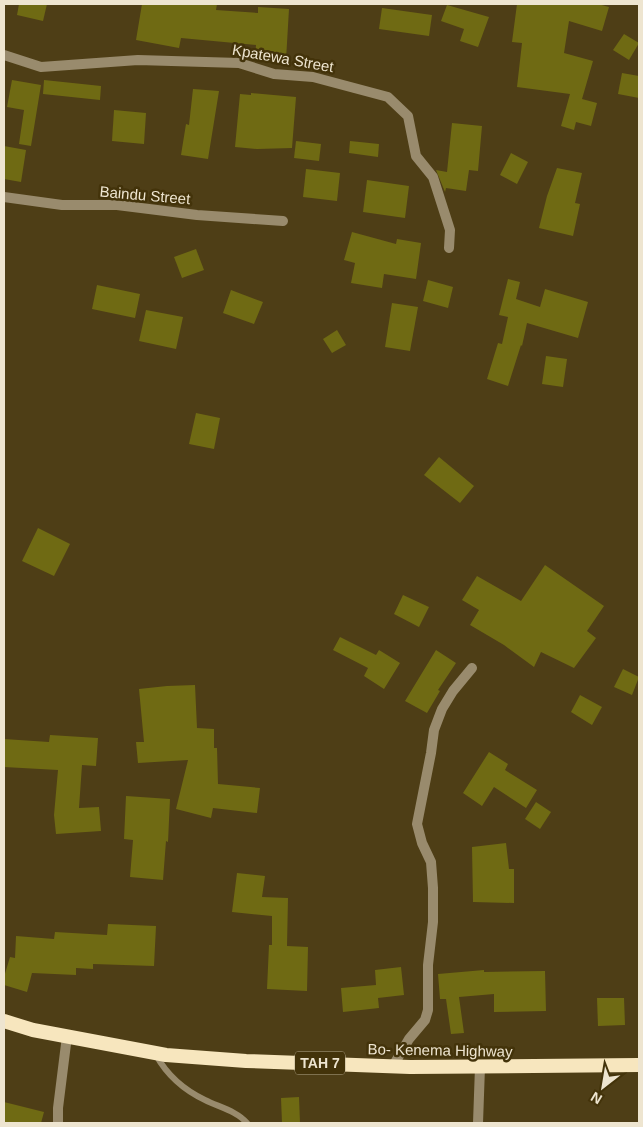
<svg xmlns="http://www.w3.org/2000/svg" width="643" height="1127" font-family="Helvetica,sans-serif">
<style>
.building{fill:#6f6a13}
.lines{fill:none;stroke-linecap:round;stroke-linejoin:round}
.service{stroke:#998b6d;stroke-width:6}
.minor{stroke:#998b6d;stroke-width:10}
.trunk{stroke:#f7e6be;stroke-width:14}
.labels{text-anchor:middle;dominant-baseline:central;stroke-width:5;stroke-linejoin:round;paint-order:stroke}
.shield{fill:#43330a;stroke:#bbb095;stroke-width:1}
.shield-label{font-size:14px;font-weight:bold;fill:#eee5d0}
.street-label{font-size:15px;fill:#eee5d0;stroke:#43330a}
</style>
<rect width="100%" height="100%" fill="#4e3e16"/>
<g class="building">
<path d="M19 4H47L43 21 17 15Z"/>
<path d="M142 4H217L216 10 258 13V7L289 9 286 60 255 58 256 45 181 38 179 48 136 40Z"/>
<path d="M517 4H598L609 7 602 31 569 21 564 53 593 61 582 99 597 103 591 126 576 122 574 130 561 126 570 94 517 87 522 43 512 42Z"/>
<path d="M447 5 489 17 478 47 460 41 464 29 441 21Z"/>
<path d="M382 8 432 15 429 36 379 29Z"/>
<path d="M624 34 639 43 629 60 613 50Z"/>
<path d="M622 73 639 76V98L618 94Z"/>
<path d="M12 80 41 85 31 146 19 144 24 110 7 107Z"/>
<path d="M44 80 101 86 100 100 43 94Z"/>
<path d="M193 89 219 91 208 159 181 155 186 124 189 125Z"/>
<path d="M251 93 296 97 292 148 257 149 235 147 240 94 251 95Z"/>
<path d="M114 110 146 113 144 144 112 141Z"/>
<path d="M452 123 482 126 478 171 469 170 466 191 446 188 445 192 436 170 447 172Z"/>
<path d="M296 141 321 144 319 161 294 158Z"/>
<path d="M350 141 379 144 378 157 349 153Z"/>
<path d="M4 146 26 150 21 182 4 179Z"/>
<path d="M511 153 528 162 517 184 500 175Z"/>
<path d="M557 168 582 173 575 203 580 204 573 236 539 228 547 196Z"/>
<path d="M306 169 340 173 337 201 303 197Z"/>
<path d="M367 180 409 186 405 218 363 212Z"/>
<path d="M352 232 396 244 397 239 421 243 416 279 384 274 382 288 351 283 355 263 344 260Z"/>
<path d="M196 249 204 270 182 278 174 257Z"/>
<path d="M508 279 520 282 516 299 540 307 545 289 588 302 578 338 527 323 522 346 521 345 508 386 487 379 498 343 502 344 508 317 499 315Z"/>
<path d="M428 280 453 287 448 308 423 301Z"/>
<path d="M97 285 140 294 135 318 92 309Z"/>
<path d="M231 290 263 302 254 324 223 313Z"/>
<path d="M392 303 418 307 410 351 385 347Z"/>
<path d="M146 310 183 317 176 349 139 341Z"/>
<path d="M337 330 346 345 332 353 323 339Z"/>
<path d="M546 356 567 359 563 387 542 384Z"/>
<path d="M196 413 220 418 214 449 189 444Z"/>
<path d="M439 457 474 486 460 503 424 475Z"/>
<path d="M38 528 70 544 54 576 22 561Z"/>
<path d="M545 565 604 606 587 631 596 638 574 668 541 652 534 667 504 645 470 625 479 610 462 600 477 576 521 601Z"/>
<path d="M403 595 429 607 419 627 394 614Z"/>
<path d="M340 637 376 655 379 650 400 663 384 689 364 676 368 668 333 650Z"/>
<path d="M436 650 456 663 438 690 440 691 427 713 405 701Z"/>
<path d="M623 669 639 677 632 695 614 687Z"/>
<path d="M195 685 197 728 214 729V748H217L218 784 260 788 257 813 213 808 211 818 176 809 188 760 138 763 136 742H144L139 689 167 686Z"/>
<path d="M580 695 602 707 592 725 571 712Z"/>
<path d="M50 735 98 738 96 766 82 765 79 808 99 807 101 831 56 834 54 815 58 770 4 767V739L49 742Z"/>
<path d="M489 752 508 764 505 770 537 790 526 808 494 787 482 806 463 793Z"/>
<path d="M126 796 170 799 168 842 166 841 163 880 130 877 133 840 124 839Z"/>
<path d="M536 802 551 812 540 829 525 819Z"/>
<path d="M506 843 509 869H514V903L473 902 472 847Z"/>
<path d="M237 873 265 876 262 897 288 898 287 946 308 947 307 991 267 989 269 945H272V916L232 912Z"/>
<path d="M108 924 156 926 154 966 93 964V969L76 968V975L32 973 27 992 4 985V977L10 957 15 958 16 936 54 939 55 932 107 935Z"/>
<path d="M401 967 404 995 378 998 379 1008 343 1012 341 988 376 985 375 970Z"/>
<path d="M484 970V972L545 971 546 1011 494 1012V994L459 997 464 1033 451 1034 446 999H440L438 974Z"/>
<path d="M597 998H624L625 1025 598 1026Z"/>
<path d="M299 1097 300 1123H282L281 1098Z"/>
<path d="M4 1102 44 1112 41 1123H4Z"/>
</g>
<g class="lines">
<path class="service" d="M156 1055C167 1075 184 1090 205 1100 219 1107 237 1111 247 1123"/>
<g class="minor">
<path d="M4 55 41 67 138 60 239 63 274 74 313 77 388 97 408 116 416 156 433 177 450 230 449 248"/>
<path d="M4 197 62 205H117L197 215 283 221"/>
<path d="M393 1066 409 1039 425 1020 428 1010V965L433 922V888L431 862 422 843 417 824 431 753 434 730 442 709 453 691 472 668"/>
<path d="M58 1123V1108L67 1036"/>
<path d="M478 1123 480 1067"/>
</g>
<path class="trunk" d="M4 1021 33 1030 166 1055 246 1061 410 1067 639 1065"/>
</g>
<g class="labels">
<rect class="shield" x="295" y="1051.5" width="50" height="23" rx="4"/>
<g class="shield-label">
<text x="320" y="1063">TAH 7</text>
</g>
<g class="street-label">
<text transform="translate(283 58) rotate(10)">Kpatewa Street</text>
<text transform="translate(145 195) rotate(5)">Baindu Street</text>
<text transform="translate(440 1050) rotate(1)">Bo- Kenema Highway</text>
</g>
</g>
<rect width="643" height="1127" fill="none" stroke="#eee5d0" stroke-width="10"/>
<g transform="translate(603 1087) rotate(211)" stroke="#43330a" stroke-width="4" paint-order="stroke">
<path d="M0-4L9 19L0 12L-9 19Z" fill="#eee5d0"/>
<text y="-8" font-size="14" font-weight="bold" text-anchor="middle" fill="#eee5d0">N</text>
</g>
</svg>
